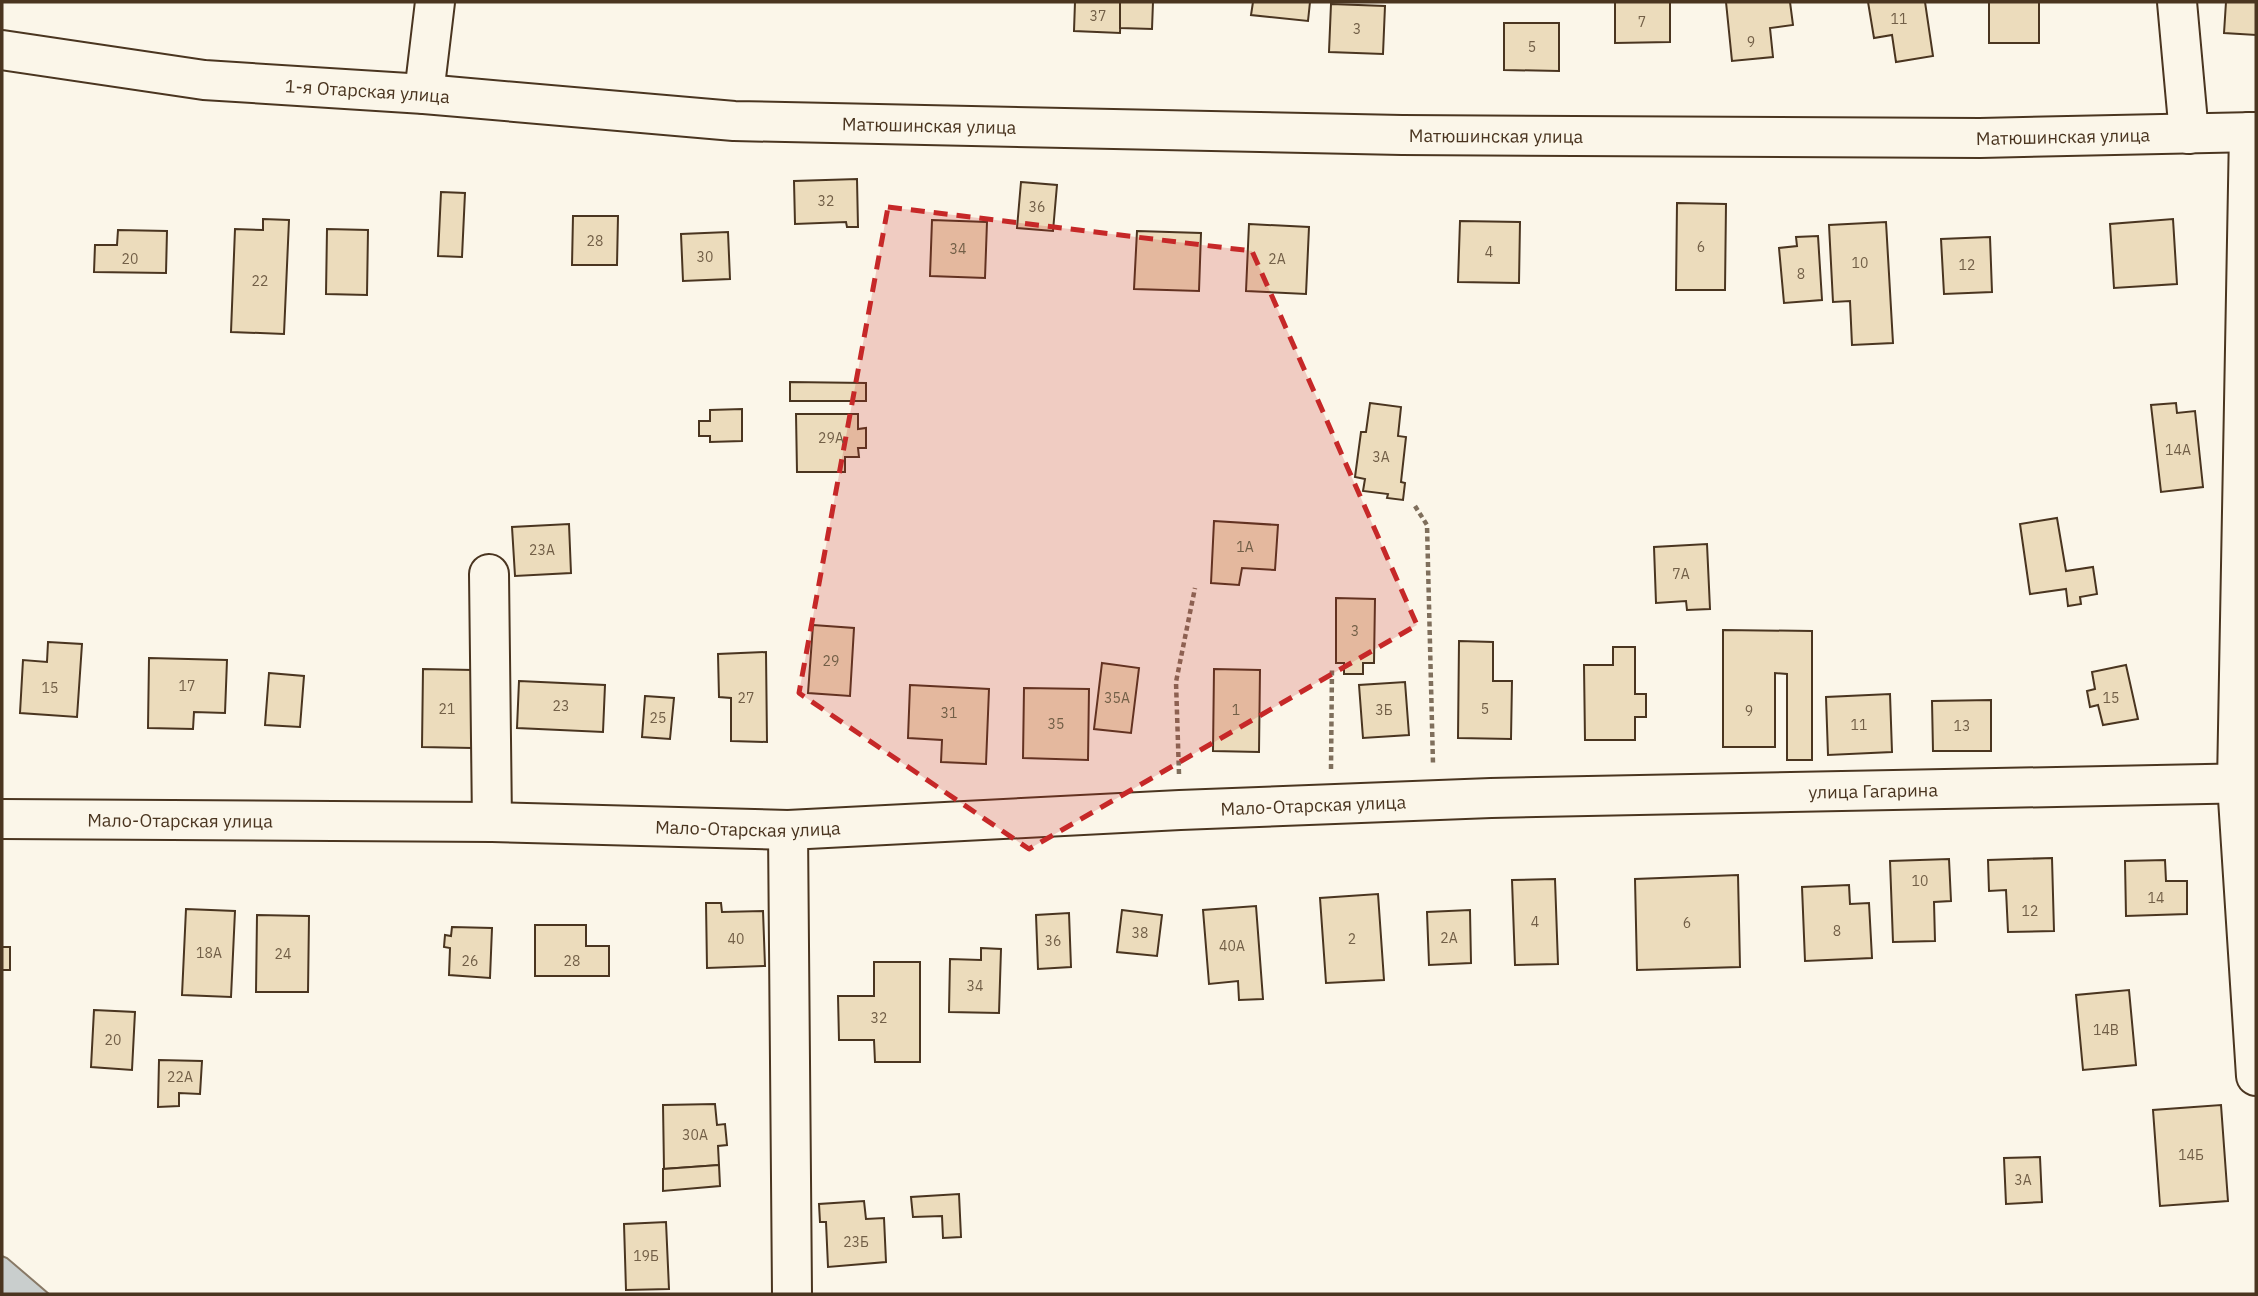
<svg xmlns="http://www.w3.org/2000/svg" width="2258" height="1296" font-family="'IBM Plex Sans',sans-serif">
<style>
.water{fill:#c9cecd;stroke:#887966;stroke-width:2}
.building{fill:#ecdcbc;stroke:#4a3520;stroke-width:2}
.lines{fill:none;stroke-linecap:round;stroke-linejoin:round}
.minor-casing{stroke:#4a3520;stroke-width:42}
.path{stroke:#7f6f5c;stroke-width:4.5;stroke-dasharray:5 3.5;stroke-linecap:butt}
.minor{stroke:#fbf6e9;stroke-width:38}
.marked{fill:#c62828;fill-opacity:0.2;stroke:#c62828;stroke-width:5;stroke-dasharray:14 9;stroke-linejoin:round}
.labels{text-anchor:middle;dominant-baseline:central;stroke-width:5;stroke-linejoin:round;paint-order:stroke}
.number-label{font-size:14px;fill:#725f47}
.street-label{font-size:18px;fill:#4a3520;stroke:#fbf6e9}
</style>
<rect width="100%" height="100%" fill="#fbf6e9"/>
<path class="water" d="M2 1256 7 1258 49 1294H2Z"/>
<g class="building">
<path d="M1075 2H1121L1120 33 1074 31Z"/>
<path d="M1120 2H1153L1152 29 1120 28Z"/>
<path d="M1253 2H1310L1308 21 1251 15Z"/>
<path d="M1615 2H1670V42L1615 43Z"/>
<path d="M1726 2H1790L1793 25 1770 28 1773 57 1732 61Z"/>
<path d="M1868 2H1925L1933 56 1896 62 1892 35 1874 38Z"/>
<rect x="1989" y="2" width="50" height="41"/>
<path d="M2226 2H2256V35L2224 33Z"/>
<path d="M1331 4 1385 6 1383 54 1329 52Z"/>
<path d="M1504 23H1559V71L1504 70Z"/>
<path d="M857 179 858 227H847L846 222 795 224 794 181Z"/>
<path d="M1021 182 1057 185 1053 231 1017 228Z"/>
<path d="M441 192 465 193 462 257 438 256Z"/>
<path d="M1677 203 1726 204 1725 290H1676Z"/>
<path d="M573 216H618L617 265H572Z"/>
<path d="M263 219 289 220 284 334 231 332 235 229 263 230Z"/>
<path d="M2173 219 2177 284 2114 288 2110 224Z"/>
<path d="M932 220 987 222 985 278 930 276Z"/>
<path d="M1460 221 1520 222 1519 283 1458 282Z"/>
<path d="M1886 222 1893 343 1852 345 1850 301 1833 302 1829 225Z"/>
<path d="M1249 224 1309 227 1306 294 1246 291Z"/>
<path d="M327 229 368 230 367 295 326 294Z"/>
<path d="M118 230 167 231 166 273 94 272 95 245H117Z"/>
<path d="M1137 231 1201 233 1199 291 1134 289Z"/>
<path d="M728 232 730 279 683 281 681 234Z"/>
<path d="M1818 236 1822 300 1784 303 1779 248 1797 246 1796 237Z"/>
<path d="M1990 237 1992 292 1944 294 1941 239Z"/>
<path d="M790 382 866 383V401H790Z"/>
<path d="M1370 403 1401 407 1398 436 1406 437 1401 482 1405 483 1403 500 1387 498 1388 494 1363 491 1365 479 1355 477 1361 432H1366Z"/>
<path d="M2176 403 2177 413 2195 411 2203 487 2161 492 2151 405Z"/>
<path d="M742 409V441L710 442V436H699V421H710V410Z"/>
<path d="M796 414H858V429L866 428V448H858L859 457H845V472H797Z"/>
<path d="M2057 518 2066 571 2093 567 2097 594 2080 597 2081 604 2068 606 2066 589 2030 594 2020 524Z"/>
<path d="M1214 521 1278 525 1275 570 1242 568 1239 585 1211 583Z"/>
<path d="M569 524 571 573 515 576 512 527Z"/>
<path d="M1707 544 1710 609 1687 610 1686 601 1656 603 1654 547Z"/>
<path d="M1336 598 1375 599 1374 663H1363V674H1344V663H1336Z"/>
<path d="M813 625 854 628 850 696 808 693Z"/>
<path d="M1723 630 1812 631V760H1787V674L1775 673V747H1723Z"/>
<path d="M1459 641 1493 642V681H1512L1511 739 1458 738Z"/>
<path d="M48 642 82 644 77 717 20 713 23 660 47 662Z"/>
<path d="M1613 647H1635V694H1646V717H1635V740H1585L1584 665H1613Z"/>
<path d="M766 652 767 742 731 741V698L719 697 718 654Z"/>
<path d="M149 658 227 660 225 713 194 712 193 729 148 728Z"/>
<path d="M1102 663 1139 668 1131 733 1094 729Z"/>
<path d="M2126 665 2138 719 2103 725 2098 705 2090 707 2087 691 2095 689 2092 672Z"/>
<path d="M423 669 473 670 472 748 422 747Z"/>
<path d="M1214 669 1260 670 1259 752 1213 751Z"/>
<path d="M269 673 304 676 300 727 265 725Z"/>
<path d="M519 681 605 685 603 732 517 728Z"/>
<path d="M1405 682 1409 735 1363 738 1359 685Z"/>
<path d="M910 685 989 689 986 764 941 762 942 740 908 738Z"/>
<path d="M1024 688 1089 689 1088 760 1023 758Z"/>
<path d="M1890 694 1892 752 1828 755 1826 697Z"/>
<path d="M645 696 674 698 670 739 642 737Z"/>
<path d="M1991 700V751H1933L1932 701Z"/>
<path d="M2052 858 2054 931 2008 932 2006 890 1989 891 1988 860Z"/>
<path d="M1949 859 1951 901 1934 902 1935 941 1893 942 1890 861Z"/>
<path d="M2165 860 2166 881H2187V914L2126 916 2125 861Z"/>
<path d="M1738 875 1740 967 1637 970 1635 879Z"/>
<path d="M1555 879 1558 964 1515 965 1512 880Z"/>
<path d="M1849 885 1850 904 1869 903 1872 958 1805 961 1802 887Z"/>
<path d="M1378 894 1384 980 1326 983 1320 898Z"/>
<path d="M706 903H721L722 912 763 911 765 966 707 968Z"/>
<path d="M1256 906 1263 999 1239 1000 1238 981 1209 984 1203 910Z"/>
<path d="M186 909 235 911 231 997 182 995Z"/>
<path d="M1122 910 1162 915 1157 956 1117 952Z"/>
<path d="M1470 910 1471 963 1429 965 1427 912Z"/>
<path d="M1069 913 1071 967 1038 969 1036 915Z"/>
<path d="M257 915 309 916 308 992H256Z"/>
<path d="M535 925H586V946H609V976H535Z"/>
<path d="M452 927 492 928 490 978 449 975 450 948 444 947 445 935 451 936Z"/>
<rect x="2" y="947" width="8" height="23"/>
<path d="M981 948 1001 949 999 1013 949 1012 950 959 981 960Z"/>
<path d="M874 962H920V1062H875L874 1040H839L838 996H874Z"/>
<path d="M2129 990 2136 1065 2083 1070 2076 995Z"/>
<path d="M94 1010 135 1012 132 1070 91 1067Z"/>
<path d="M159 1060 202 1061 200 1094 179 1093V1106L158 1107Z"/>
<path d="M715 1104 717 1125 725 1124 727 1145 718 1146 719 1165 664 1169 663 1105Z"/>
<path d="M2221 1105 2228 1201 2160 1206 2153 1110Z"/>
<path d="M2040 1157 2042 1202 2006 1204 2004 1158Z"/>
<path d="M719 1165 720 1186 663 1191V1169Z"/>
<path d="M959 1194 961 1237 943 1238 942 1216 913 1217 911 1197Z"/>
<path d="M864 1201 866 1219 884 1218 886 1262 828 1267 826 1222H820L819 1204Z"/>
<path d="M666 1222 669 1289 626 1290 624 1224Z"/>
</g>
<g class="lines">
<defs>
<g id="minor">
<path d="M2177 2 2189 134"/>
<path id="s1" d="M2 50 204 80 424 94 734 121 1402 135 1980 138 2256 132"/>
<path d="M424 94 435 2"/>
<path d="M2249 132 2237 783 2256 1076"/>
<path d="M489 574 492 822"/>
<path id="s2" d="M2 819 492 822 788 830 1180 810 1491 798 2256 783"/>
<path d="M788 830 792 1294"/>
</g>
</defs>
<use href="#minor" class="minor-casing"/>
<g class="path">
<path d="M1415 506 1427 525 1433 764"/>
<path d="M1331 769 1332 668"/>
<path d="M1179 774 1176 682 1195 588"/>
</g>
<use href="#minor" class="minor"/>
</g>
<path class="marked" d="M888 207 1252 251 1417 625 1029 849 799 693Z"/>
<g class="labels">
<g class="number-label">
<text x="1098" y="16">37</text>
<text x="1899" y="19">11</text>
<text x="1642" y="22">7</text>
<text x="1357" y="29">3</text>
<text x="1751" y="42">9</text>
<text x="1532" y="47">5</text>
<text x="826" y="201">32</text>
<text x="1037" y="207">36</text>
<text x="595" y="241">28</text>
<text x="1701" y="247">6</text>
<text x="958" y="249">34</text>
<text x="1489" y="252">4</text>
<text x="705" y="257">30</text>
<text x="130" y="259">20</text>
<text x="1277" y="259">2А</text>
<text x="1860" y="263">10</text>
<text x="1967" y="265">12</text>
<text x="1801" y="274">8</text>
<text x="260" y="281">22</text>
<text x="831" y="438">29А</text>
<text x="2178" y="450">14А</text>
<text x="1381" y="457">3А</text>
<text x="1245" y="547">1А</text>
<text x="542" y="550">23А</text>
<text x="1681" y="574">7А</text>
<text x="1355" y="631">3</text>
<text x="831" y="661">29</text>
<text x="187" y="686">17</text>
<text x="50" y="688">15</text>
<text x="746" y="698">27</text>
<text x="1117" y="698">35А</text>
<text x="2111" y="698">15</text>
<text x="561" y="706">23</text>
<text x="447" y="709">21</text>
<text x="1485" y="709">5</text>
<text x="1236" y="710">1</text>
<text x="1384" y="710">3Б</text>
<text x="1749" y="711">9</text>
<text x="949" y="713">31</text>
<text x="658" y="718">25</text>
<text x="1056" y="724">35</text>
<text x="1859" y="725">11</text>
<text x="1962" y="726">13</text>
<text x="1920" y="881">10</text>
<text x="2156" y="898">14</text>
<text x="2030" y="911">12</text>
<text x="1535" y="922">4</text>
<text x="1687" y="923">6</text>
<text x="1837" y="931">8</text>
<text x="1140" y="933">38</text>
<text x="1449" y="938">2А</text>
<text x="736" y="939">40</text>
<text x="1352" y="939">2</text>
<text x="1053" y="941">36</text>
<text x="1232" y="946">40А</text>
<text x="209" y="953">18А</text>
<text x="283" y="954">24</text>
<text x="470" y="961">26</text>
<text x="572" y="961">28</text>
<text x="975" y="986">34</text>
<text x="879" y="1018">32</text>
<text x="2106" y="1030">14В</text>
<text x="113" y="1040">20</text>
<text x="180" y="1077">22А</text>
<text x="695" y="1135">30А</text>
<text x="2191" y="1155">14Б</text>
<text x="2023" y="1180">3А</text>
<text x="856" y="1242">23Б</text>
<text x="646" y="1256">19Б</text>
</g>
<g class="street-label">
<text stroke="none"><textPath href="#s1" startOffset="368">1-я Отарская улица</textPath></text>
<text stroke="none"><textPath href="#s1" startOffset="931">Матюшинская улица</textPath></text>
<text stroke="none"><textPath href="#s1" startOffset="1498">Матюшинская улица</textPath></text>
<text stroke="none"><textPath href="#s1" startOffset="2065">Матюшинская улица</textPath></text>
<text stroke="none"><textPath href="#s2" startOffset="1872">улица Гагарина</textPath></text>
<text stroke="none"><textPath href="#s2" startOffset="1312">Мало-Отарская улица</textPath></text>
<text stroke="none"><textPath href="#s2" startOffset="178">Мало-Отарская улица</textPath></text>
<text stroke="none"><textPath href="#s2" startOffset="746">Мало-Отарская улица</textPath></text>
</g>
</g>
<rect width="2258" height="1296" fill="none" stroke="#4a3520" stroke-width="7"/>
</svg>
